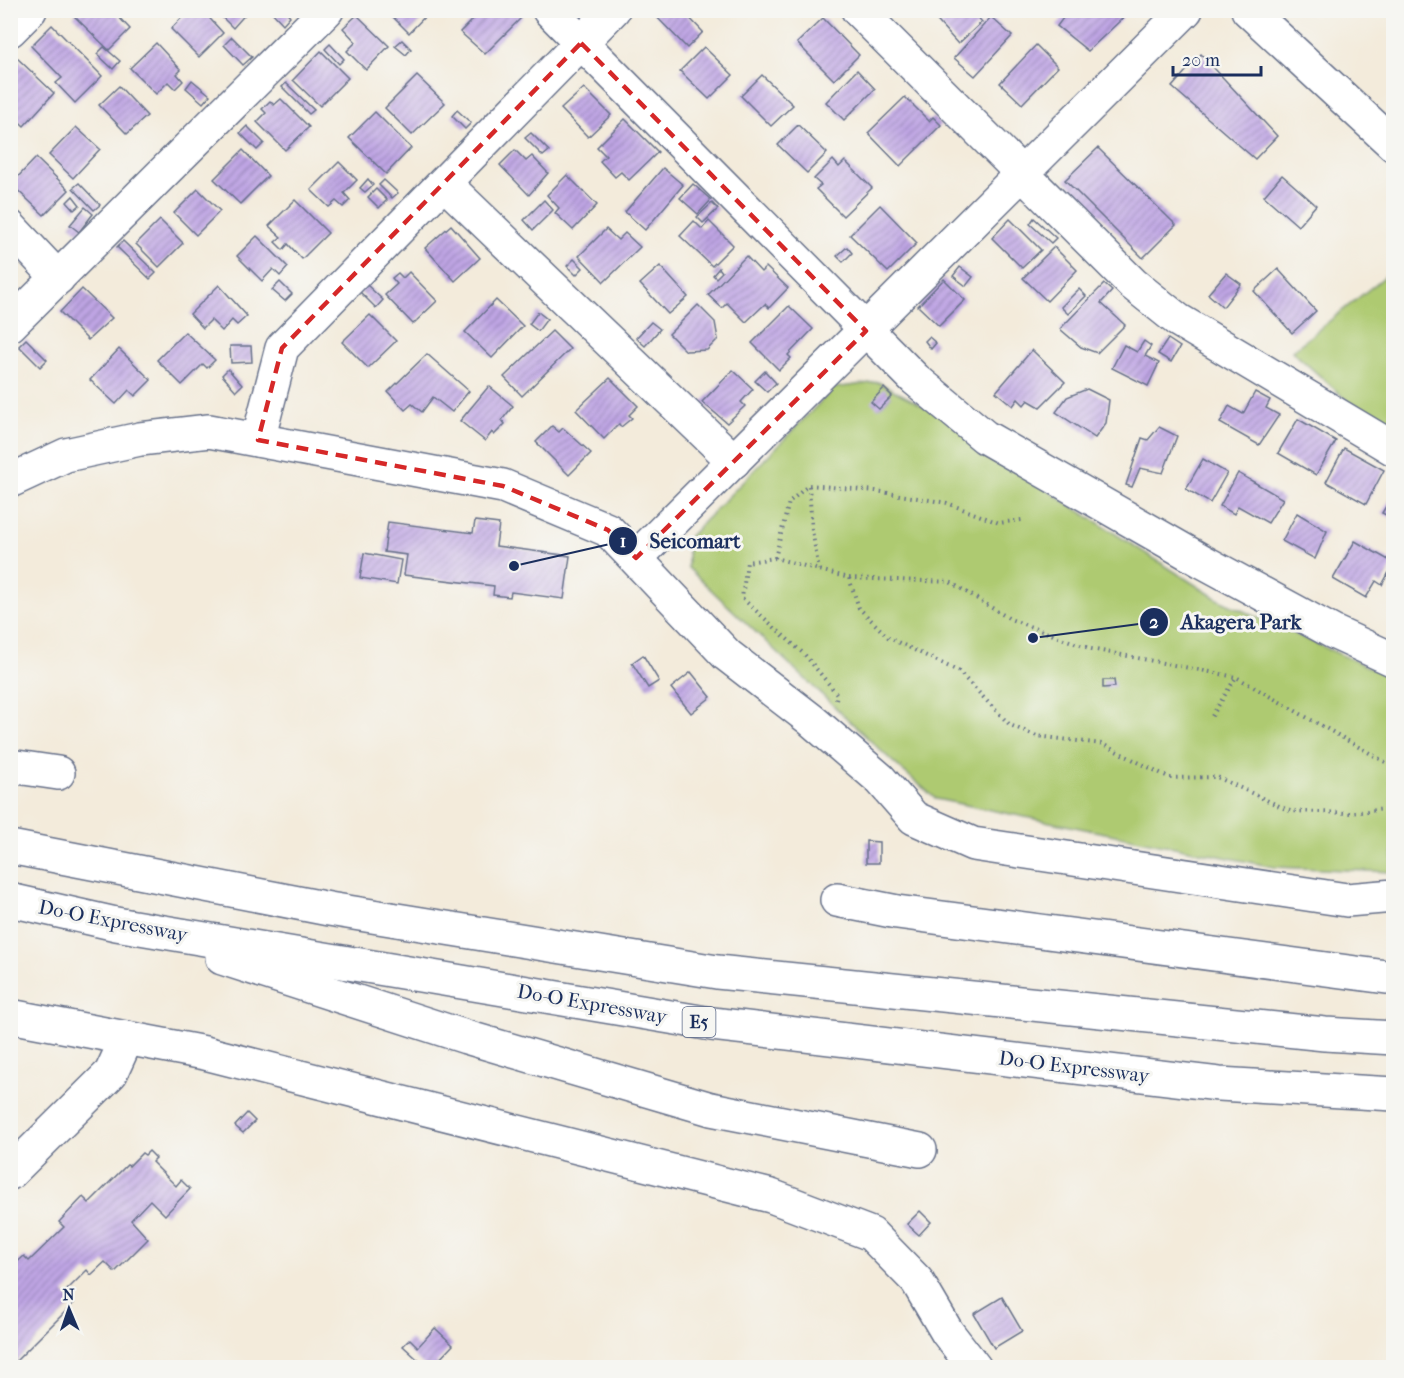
<svg xmlns="http://www.w3.org/2000/svg" width="1404" height="1378" font-family="'IM FELL French Canon',serif">
<style>
.green{fill:#aeca71;stroke:#647c68;stroke-width:1.5}
.building{fill:url(#building-hatch)}
.lines{fill:none;stroke-linecap:round;stroke-linejoin:round}
.minor-casing{stroke:#67718a;stroke-width:36}
.major-casing{stroke:#67718a;stroke-width:36}
.highway-casing{stroke:#67718a;stroke-width:36}
.path{stroke:#67718a;stroke-width:4;stroke-dasharray:1.5 4.5;stroke-linecap:butt}
.minor{stroke:#fff;stroke-width:33}
.major{stroke:#fff;stroke-width:33}
.highway{stroke:#fff;stroke-width:33}
.marked{fill:none;stroke:#d62828;stroke-width:4.5;stroke-dasharray:12 8;stroke-linejoin:round}
.labels{text-anchor:middle;dominant-baseline:central;stroke-width:6;stroke-linejoin:round;paint-order:stroke}
.shield{fill:#f6f6f2;stroke:#5d6b8a;stroke-width:1.5}
.shield-label{font-size:18px;font-weight:bold;fill:#1b2f5e}
.street-label{font-size:20px;fill:#1b2f5e;stroke:#f6f6f2}
.leader{fill:none;stroke:#1b2f5e;stroke-width:2}
.callout-dot{fill:#1b2f5e;stroke:#f6f6f2;stroke-width:2}
.mark-label{font-size:18px;text-anchor:middle;font-weight:bold;fill:#fff}
.callout-label{font-size:21px;text-anchor:middle;font-weight:bold;fill:#1b2f5e;stroke:#f6f6f2;stroke-width:6;stroke-linejoin:round;paint-order:stroke}
</style>
<defs>
<pattern id="building-hatch" width="6" height="6" patternUnits="userSpaceOnUse" patternTransform="scale(1.5)"><rect width="6" height="6" fill="#bfa5e4"/><path d="M-1 1l2-2M0 6l6-6M5 7l2-2" fill="none" stroke="#9a87bc"/></pattern>
</defs>
<rect width="100%" height="100%" fill="#f6f6f2"/>
<filter id="ink" filterUnits="userSpaceOnUse"><feTurbulence type="fractalNoise" baseFrequency=".0167" numOctaves="2"/><feDisplacementMap in="SourceGraphic" scale="12" xChannelSelector="R" yChannelSelector="G"/><feConvolveMatrix kernelMatrix="1 2 1 2 8 2 1 2 1" color-interpolation-filters="sRGB"/></filter>
<filter id="wash" filterUnits="userSpaceOnUse"><feTurbulence type="fractalNoise" baseFrequency=".008" numOctaves="4" result="noise"/><feDisplacementMap in="SourceGraphic" scale="24" xChannelSelector="R" yChannelSelector="G"/><feGaussianBlur stdDeviation="1.35" result="paint"/><feColorMatrix in="noise" values="0 0 0 0 0 0 0 0 0 0 0 0 0 0 0 0 0 1.4 0 .05"/><feComposite in="paint" operator="in"/></filter>
<g filter="url(#wash)">
<rect width="100%" height="100%" fill="#f3ebdb"/>
<g class="green">
<path d="M1393 270V424L1350 403 1292 351Z"/>
<path d="M878 382 935 412 1056 496 1219 600 1393 678V872L1274 867 936 799 893 762 688 568V538L834 388Z"/>
</g>
<g id="blocks">
<g class="building">
<path d="M79 10H112L130 29 109 50 74 16Z"/>
<path d="M189 10H202L223 33 199 57 171 29Z"/>
<path d="M215 10H249L233 28Z"/>
<path d="M270 10H285L290 16 283 24Z"/>
<path d="M386 10H431L409 33Z"/>
<path d="M482 10H518L523 16 485 54 460 32Z"/>
<path d="M650 10H682L703 32 687 48Z"/>
<path d="M935 10H971L982 22 958 44 931 14Z"/>
<path d="M1069 10H1114L1123 18 1088 51 1057 26Z"/>
<path d="M357 15 389 46 366 70 347 51 356 42 343 28Z"/>
<path d="M991 17 1012 36 975 76 954 58Z"/>
<path d="M823 18 859 55 834 80 797 43Z"/>
<path d="M52 25 102 76 75 103 56 83 62 78 31 46Z"/>
<path d="M232 37 252 57 243 65 224 45Z"/>
<path d="M402 40 411 49 406 55 395 46Z"/>
<path d="M156 43 181 70 177 74 183 81 175 89 168 82 156 94 130 68Z"/>
<path d="M330 44 344 59 339 64 325 49Z"/>
<path d="M1036 45 1058 67 1022 104 1000 83Z"/>
<path d="M104 47 120 61 113 69 97 54Z"/>
<path d="M704 47 733 75 709 99 680 71Z"/>
<path d="M321 51 348 78 320 106 293 80Z"/>
<path d="M1201 54 1277 136 1255 159 1172 87Z"/>
<path d="M16 57 54 93 24 126 10 113V62Z"/>
<path d="M857 70 875 89 844 120 826 102Z"/>
<path d="M762 75 793 105 771 126 741 96Z"/>
<path d="M417 76 445 103 412 135 385 108Z"/>
<path d="M192 80 210 95 203 103 186 88Z"/>
<path d="M286 83 314 110 309 114 282 87Z"/>
<path d="M119 86 147 116 127 134 99 105Z"/>
<path d="M584 88 611 115 588 137 561 109Z"/>
<path d="M905 97 929 121 933 117 941 125 900 166 868 133Z"/>
<path d="M281 99 309 127 285 150 257 122 266 113 262 109 270 101 274 105Z"/>
<path d="M457 110 471 123 465 129 452 116Z"/>
<path d="M375 112 411 148 386 174 349 138Z"/>
<path d="M625 119 658 152 629 180 621 172 615 177 600 161 606 156 597 147Z"/>
<path d="M798 125 827 153 807 173 778 145Z"/>
<path d="M247 126 264 143 257 150 240 133Z"/>
<path d="M76 127 100 149 73 178 49 155Z"/>
<path d="M531 133 549 151 543 156 525 138Z"/>
<path d="M1098 148 1176 225 1143 258 1065 180Z"/>
<path d="M243 150 268 176 240 204 214 179Z"/>
<path d="M515 150 526 161 532 156 548 173 529 195 500 165Z"/>
<path d="M36 158 69 190 44 215 11 184Z"/>
<path d="M833 160 839 167 845 161 872 188 843 216 816 189 821 185 814 179Z"/>
<path d="M339 162 357 180 344 193 350 200 343 207 336 201 329 207 311 190Z"/>
<path d="M663 168 683 185 645 230 625 212Z"/>
<path d="M567 175 597 205 573 230 555 213 559 208 547 195Z"/>
<path d="M1282 175 1316 205 1298 226 1264 196Z"/>
<path d="M368 179 373 185 365 192 360 188Z"/>
<path d="M384 180 398 193 392 198 379 185Z"/>
<path d="M79 183 100 205 94 210 73 188Z"/>
<path d="M693 184 711 200 698 214 680 198Z"/>
<path d="M198 189 220 211 196 235 174 213Z"/>
<path d="M376 189 387 200 379 208 368 197Z"/>
<path d="M73 196 80 205 74 210 67 202Z"/>
<path d="M295 200 328 233 302 259 288 244 283 250 275 242 281 237 269 226Z"/>
<path d="M544 200 553 210 533 230 524 220Z"/>
<path d="M712 203 718 209 703 223 697 217Z"/>
<path d="M880 205 917 243 888 272 850 235Z"/>
<path d="M85 207 93 214 79 232 70 225Z"/>
<path d="M1034 218 1056 238 1051 243 1030 224Z"/>
<path d="M1010 219 1041 250 1022 268 992 238Z"/>
<path d="M160 220 183 243 159 267 136 244Z"/>
<path d="M694 221 702 229 709 221 733 245 712 266 680 236Z"/>
<path d="M451 225 480 258 455 281 425 248Z"/>
<path d="M606 229 618 240 625 233 640 247 604 282 579 256Z"/>
<path d="M257 236 288 267 280 276 273 269 262 281 237 256Z"/>
<path d="M123 241 156 273 150 279 117 247Z"/>
<path d="M847 247 852 253 843 262 837 256Z"/>
<path d="M1054 247 1077 270 1047 301 1023 278Z"/>
<path d="M746 256 761 272 766 267 788 288 769 308 765 304 746 322 727 303 722 308 708 295Z"/>
<path d="M574 259 583 268 576 275 567 266Z"/>
<path d="M660 266 688 297 668 314 640 284Z"/>
<path d="M960 267 973 277 966 286 953 276Z"/>
<path d="M719 268 722 272 716 278 713 275Z"/>
<path d="M1278 269 1316 311 1292 333 1254 291Z"/>
<path d="M409 272 437 301 413 324 385 295 397 284 392 278 398 273 403 278Z"/>
<path d="M1226 273 1241 284 1223 307 1208 294Z"/>
<path d="M944 279 965 300 939 326 918 306Z"/>
<path d="M280 282 292 294 285 301 272 290Z"/>
<path d="M1104 284 1112 291 1101 303 1125 325 1097 353 1081 347 1060 329Z"/>
<path d="M219 285 247 316 237 325 232 320 222 331 211 320 203 328 190 314Z"/>
<path d="M367 285 383 300 376 308 360 292Z"/>
<path d="M82 289 112 318 88 340 60 312Z"/>
<path d="M1079 289 1086 296 1068 314 1061 307Z"/>
<path d="M496 300 523 326 492 358 465 332Z"/>
<path d="M698 305 715 322 718 339 707 350 686 351 669 334Z"/>
<path d="M789 306 813 329 788 355 791 358 779 370 752 343Z"/>
<path d="M538 312 547 319 538 331 529 324Z"/>
<path d="M370 315 396 341 368 368 342 342Z"/>
<path d="M651 322 660 329 645 346 636 338Z"/>
<path d="M552 331 570 349 522 396 504 377Z"/>
<path d="M185 332 215 360 207 368 203 364 182 385 157 360Z"/>
<path d="M929 337 936 343 931 349 925 341Z"/>
<path d="M26 339 47 360 40 367 19 346Z"/>
<path d="M1168 339 1180 347 1171 362 1158 354Z"/>
<path d="M1144 341 1151 346 1145 356 1159 363 1148 386 1112 368 1124 345 1137 352Z"/>
<path d="M230 346H251L252 362 231 363Z"/>
<path d="M119 349 151 380 135 396 129 390 116 404 90 380Z"/>
<path d="M1032 350 1065 382 1040 407 1028 400 1024 405 1018 399 1013 406 996 392Z"/>
<path d="M427 354 469 391 452 412 433 397 422 412 412 404 405 410 388 392Z"/>
<path d="M228 369 242 385 236 391 222 375Z"/>
<path d="M733 370 753 389 741 402 745 406 727 423 702 402Z"/>
<path d="M765 371 776 383 767 392 755 381Z"/>
<path d="M610 378 638 406 629 415 632 418 621 427 619 424 604 439 576 410Z"/>
<path d="M489 386 513 406 502 420 505 424 494 435 492 432 485 441 460 421Z"/>
<path d="M884 388 892 396 879 409 871 402Z"/>
<path d="M1087 389 1109 400 1106 423 1095 438 1056 412 1067 397Z"/>
<path d="M1255 392 1270 400 1266 408 1279 415 1259 445 1220 423 1229 406 1243 414Z"/>
<path d="M1298 419 1336 441 1316 475 1278 453Z"/>
<path d="M552 426 559 432 563 428 591 453 569 475 536 442Z"/>
<path d="M1159 427 1177 436 1163 473 1140 468 1132 487 1126 485 1142 438 1148 440Z"/>
<path d="M1344 448 1384 470 1366 504 1326 482Z"/>
<path d="M1203 459 1227 473 1210 503 1186 489Z"/>
<path d="M1238 473 1283 499 1268 523 1238 506 1234 514 1220 506Z"/>
<path d="M1394 493V519L1382 513Z"/>
<path d="M1297 513 1327 531 1315 559 1282 541Z"/>
<path d="M475 521 499 524 496 546 570 556 564 599 511 592 510 597 493 595 494 586 404 575 407 555 384 552 388 522 473 533Z"/>
<path d="M1355 541 1394 563 1382 585 1376 581 1366 598 1333 579Z"/>
<path d="M364 553 401 560 397 584 360 578Z"/>
<path d="M643 655 659 681 648 688 632 663Z"/>
<path d="M691 672 711 697 691 713 671 688Z"/>
<path d="M1103 680H1114L1115 687 1103 688Z"/>
<path d="M866 841 879 842V863H866Z"/>
<path d="M247 1113 255 1121 243 1133 235 1126Z"/>
<path d="M149 1151 156 1158 152 1162 176 1186 181 1180 190 1189 165 1215 150 1200 131 1220 148 1239 115 1272 105 1262 91 1275 87 1270 64 1293 74 1303 10 1367V1269L24 1256 29 1261 64 1227 59 1222 83 1197 89 1203 127 1165 129 1166 142 1153 145 1155Z"/>
<path d="M920 1211 931 1222 919 1235 907 1224Z"/>
<path d="M1002 1297 1022 1331 994 1348 974 1314Z"/>
<path d="M435 1328 453 1345 436 1363 441 1368H427L403 1346 410 1339 418 1347Z"/>
</g>
</g>
</g>
<g filter="url(#ink)">
<use href="#blocks" fill-opacity="0" stroke="#67718a" stroke-width="1.5"/>
<g class="lines">
<defs>
<g id="minor">
<path d="M549 10 915 379 985 437 1202 561 1333 632 1394 660"/>
<path d="M858 10 1133 284 1178 320 1394 449"/>
<path d="M10 30 30 10"/>
<path d="M444 183 734 461"/>
<path d="M10 227 58 278"/>
<path d="M10 325 327 10"/>
<path d="M258 440 282 348 613 10"/>
<path d="M10 481 66 455 140 439 209 431 503 486 608 530 727 655 810 719 880 779 914 818 973 844 1347 900 1394 896"/>
<path d="M636 558 1186 10"/>
<path d="M10 1016 205 1053 771 1196 871 1234 917 1281 947 1332 975 1368"/>
<path d="M10 1173 111 1073 127 1038"/>
</g>
<path id="major" d="M1248 10 1394 145"/>
<g id="highway">
<path d="M10 766 58 773"/>
<path d="M10 847 329 909 717 972 1325 1034 1394 1038"/>
<path d="M10 900 116 924 712 1024 1219 1084 1394 1094"/>
<path d="M837 900 897 912 1394 978"/>
<path d="M222 958 466 1037 711 1109 920 1150"/>
</g>
</defs>
<use href="#minor" class="minor-casing"/>
<use href="#major" class="major-casing"/>
<use href="#highway" class="highway-casing"/>
<g class="path">
<path d="M809 486 812 530 819 570"/>
<path d="M775 558 789 502 809 485 876 491 947 503 999 523 1022 520"/>
<path d="M849 578 950 582 1010 619 1091 649 1236 677"/>
<path d="M836 699 837 694 805 655 742 598 747 562 775 558 849 578 859 608 889 638 958 671 1010 725 1037 736 1102 744 1170 778 1217 777 1290 811 1350 813 1394 808"/>
<path d="M1212 716 1236 677 1394 767"/>
</g>
<use href="#minor" class="minor"/>
<use href="#major" class="major"/>
<use href="#highway" class="highway"/>
</g>
</g>
<path class="marked" d="M581 43 866 331 636 558 608 530 503 486 258 440 282 348Z"/>
<g class="labels">
<rect class="shield" x="682.5" y="1007" width="33" height="30" rx="4.5"/>
<g class="shield-label">
<text x="699" y="1022">E5</text>
</g>
<g class="street-label">
<text transform="translate(113 921) rotate(11)">Do-O Expressway</text>
<text transform="translate(592 1004) rotate(10)">Do-O Expressway</text>
<text transform="translate(1074 1067) rotate(7)">Do-O Expressway</text>
</g>
</g>
<path class="leader" d="M514 566L623 541M1033 638L1154 622"/>
<g class="callout-dot">
<circle cx="514" cy="566" r="6"/>
<circle cx="1033" cy="638" r="6"/>
<circle cx="623" cy="541" r="15"/>
<circle cx="1154" cy="622" r="15"/>
</g>
<g class="mark-label">
<text x="623" y="547">1</text>
<text x="1154" y="628">2</text>
</g>
<g class="callout-label">
<text x="695" y="548">Seicomart</text>
<text x="1241" y="629">Akagera Park</text>
</g>
<rect width="1404" height="1378" fill="none" stroke="#f6f6f2" stroke-width="36"/>
<g transform="translate(69 1309) rotate(358)" stroke="#f6f6f2" stroke-width="4.5" paint-order="stroke">
<path d="M0-4.5L10 22L0 15L-10 22Z" fill="#1b2f5e"/>
<text y="-9" font-size="16" font-weight="bold" text-anchor="middle" fill="#1b2f5e">N</text>
</g>
<path d="M1173 66v9h88v-9" fill="none" stroke="#1b2f5e" stroke-width="3"/>
<text x="1182" y="66" font-size="18" fill="#1b2f5e" stroke="#f6f6f2" stroke-width="4.5" paint-order="stroke">20 m</text>
</svg>
